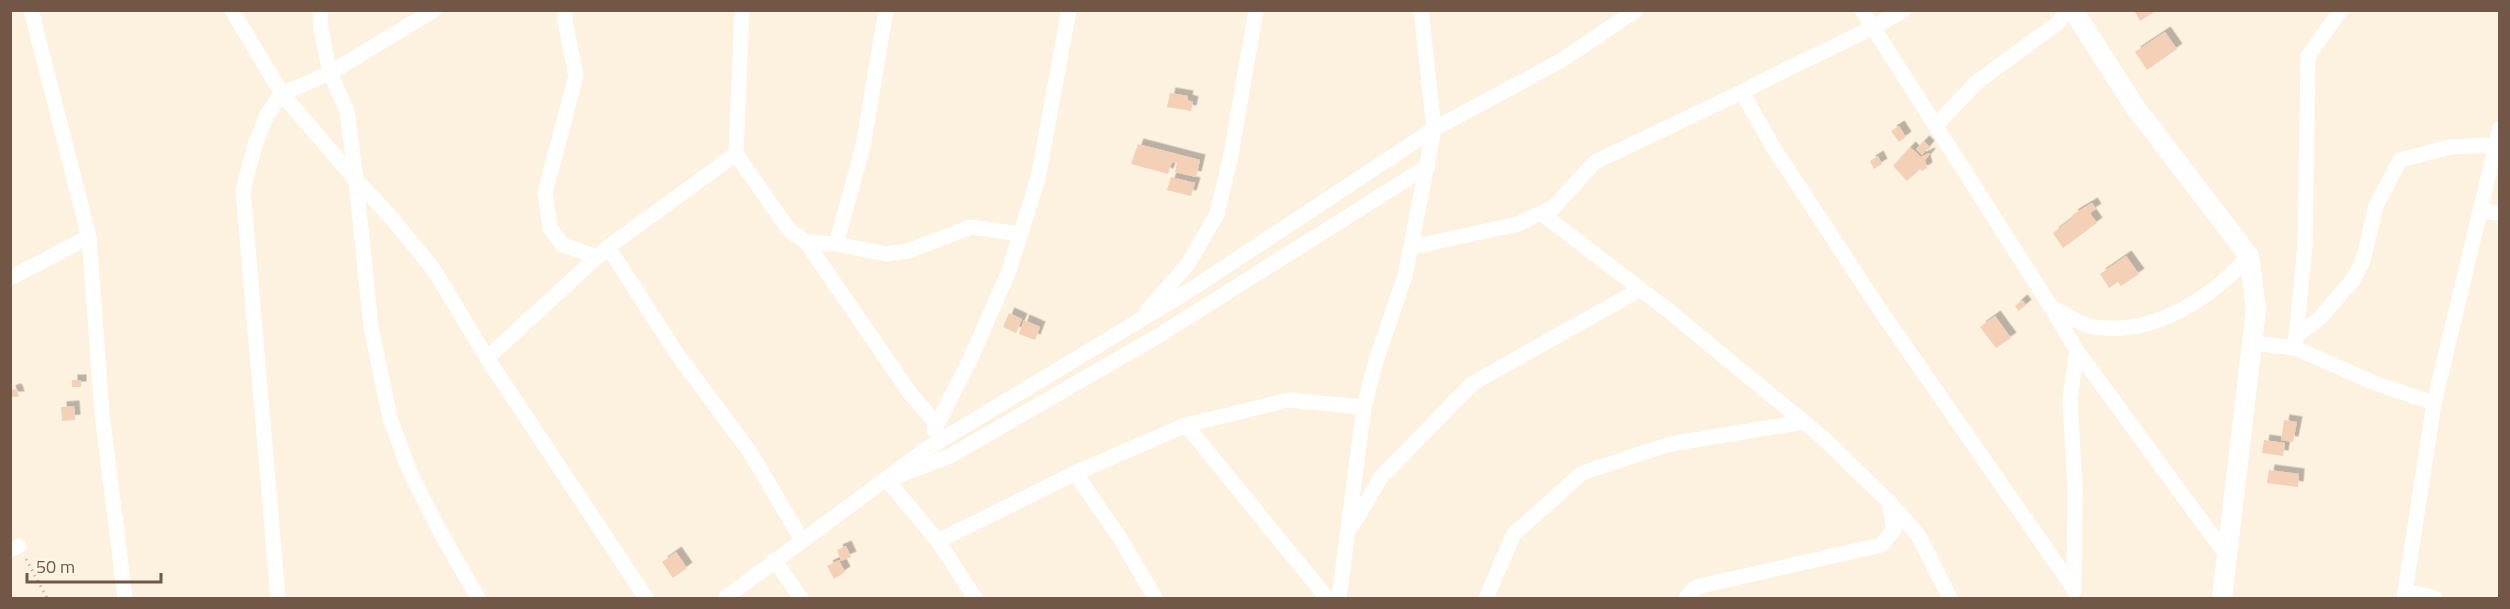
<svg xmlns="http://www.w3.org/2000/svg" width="2510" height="609" font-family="'Titillium Web',sans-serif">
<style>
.building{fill:#f3d0b6;filter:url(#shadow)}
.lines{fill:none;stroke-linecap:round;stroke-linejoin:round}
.path{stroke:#d7b39a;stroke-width:3;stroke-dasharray:1.5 4.5;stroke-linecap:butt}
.minor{stroke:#fff;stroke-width:15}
.tertiary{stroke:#fff;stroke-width:20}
</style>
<defs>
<filter id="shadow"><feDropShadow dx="5.5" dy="-5.5" stdDeviation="0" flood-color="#0004"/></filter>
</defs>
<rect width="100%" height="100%" fill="#fdf2df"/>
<g class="building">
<path d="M2134 10H2157L2140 21Z"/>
<path d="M2165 32 2177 49 2147 70 2135 52Z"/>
<path d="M1170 93 1188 96 1187 100 1193 102 1191 111 1167 107Z"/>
<path d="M1899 126 1906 137 1899 142 1891 131Z"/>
<path d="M1924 141 1929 146 1922 155 1916 149Z"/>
<path d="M1138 144 1200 160 1196 177 1175 172 1177 163 1172 162 1168 174 1131 164Z"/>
<path d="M1910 147 1921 157 1929 153 1930 154 1925 160 1927 168 1922 171 1920 169 1907 181 1893 166Z"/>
<path d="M1878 156 1882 164 1874 169 1870 161Z"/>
<path d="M1171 177 1195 183 1191 196 1167 190Z"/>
<path d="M2092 203 2096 209 2090 213 2097 223 2063 248 2053 233 2074 217 2072 215Z"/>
<path d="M2126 256 2139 274 2121 286 2118 282 2109 288 2100 274Z"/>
<path d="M2022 300 2026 305 2019 311 2015 306Z"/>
<path d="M1009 313 1022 319 1016 333 1003 327Z"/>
<path d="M1995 316 2011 338 1996 348 1980 327Z"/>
<path d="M1024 320 1040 327 1035 340 1019 334Z"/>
<rect x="72" y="380" width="9" height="7"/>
<path d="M14 389 17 390 19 397H12L10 391Z"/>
<path d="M74 406 75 420 62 421 61 407Z"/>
<path d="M2284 420 2297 422 2293 442 2281 440Z"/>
<path d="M2264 440 2285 443 2283 456 2262 453Z"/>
<path d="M2269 470 2299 474 2298 487 2267 483Z"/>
<path d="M846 546 851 557 841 561 837 550Z"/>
<path d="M676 552 687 568 673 578 662 562Z"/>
<path d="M839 560 845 572 834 579 827 566Z"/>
</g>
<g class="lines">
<path class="path" d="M26 559 47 598"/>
<g class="minor">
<path d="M31 10 89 237 102 413 125 598"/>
<path d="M232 10 282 94 356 180 390 216 434 270 487 358 646 598"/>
<path d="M320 10 321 30 330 73 347 111 356 180 371 327 390 418 409 470 438 528 478 598"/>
<path d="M565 10V21L576 76 545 193 550 228 563 245 598 257"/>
<path d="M742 10 736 154 789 230 806 242 912 396 937 424"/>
<path d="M1862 10 2051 307 2077 351 2227 556"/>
<path d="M1904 10C1852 41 1795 63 1742 92L1773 147 1880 310 2074 589"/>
<path d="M1936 125 1977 82 2059 22 2066 10"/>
<path d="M2480 211 2500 213"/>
<path d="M1541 213 1669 311 1822 437 1889 502 1894 530 1881 545 1696 587 1686 598"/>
<path d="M806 242 836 244 887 254 908 251 971 227 1021 234"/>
<path d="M836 244 863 147 886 10"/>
<path d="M608 247 675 351 750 452 802 540"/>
<path d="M1413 247 1518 224 1541 213 1554 207 1595 162 1742 92"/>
<path d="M10 278 89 237"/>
<path d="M2051 307C2064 313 2080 325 2094 327 2154 336 2210 299 2249 256"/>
<path d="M1147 311 1188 264 1217 214 1231 155 1256 10"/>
<path d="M2296 336 2319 319 2353 280 2363 261 2376 206 2400 160 2450 147 2495 145"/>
<path d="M2253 343 2295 348 2377 384 2434 403"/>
<path d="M2295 348 2305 245 2308 56 2341 10"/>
<path d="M487 358 608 247 736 154"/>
<path d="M1186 425 1327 598"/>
<path d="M934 430 970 360 1009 271 1038 178 1069 10"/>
<path d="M1075 473 1120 538 1155 598"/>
<path d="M1890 503 1918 535 1950 598"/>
<path d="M1352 526 1381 477 1473 383 1641 289"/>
<path d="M938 541 1075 473 1186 425 1289 400 1364 407"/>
<path d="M10 550 19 546"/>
<path d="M774 560 801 598"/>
<path d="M2074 591 2075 490 2070 398 2077 351"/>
<path d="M2405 591 2435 598"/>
<path d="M278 598 243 190 256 142 268 113 282 94 330 73 434 10"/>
<path d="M725 598 925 450 1190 290 1434 129 1562 60 1636 10"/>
<path d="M975 598 938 541 887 480 950 456 1158 336 1428 166"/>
<path d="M1339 598 1364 407 1376 361 1405 276 1434 129 1421 10"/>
<path d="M1486 598 1514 534 1582 473 1670 444 1804 422"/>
<path d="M2404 598 2434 403 2500 128"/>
</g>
<path class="tertiary" d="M2073 10 2135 107 2249 256 2256 309 2222 598"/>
</g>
<rect width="2510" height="609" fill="none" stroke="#735746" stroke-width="24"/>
<path d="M27 573v9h134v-9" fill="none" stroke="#735746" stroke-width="3"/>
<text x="36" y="573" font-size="18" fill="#735746" stroke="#fff6e6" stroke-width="4.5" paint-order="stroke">50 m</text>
</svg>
